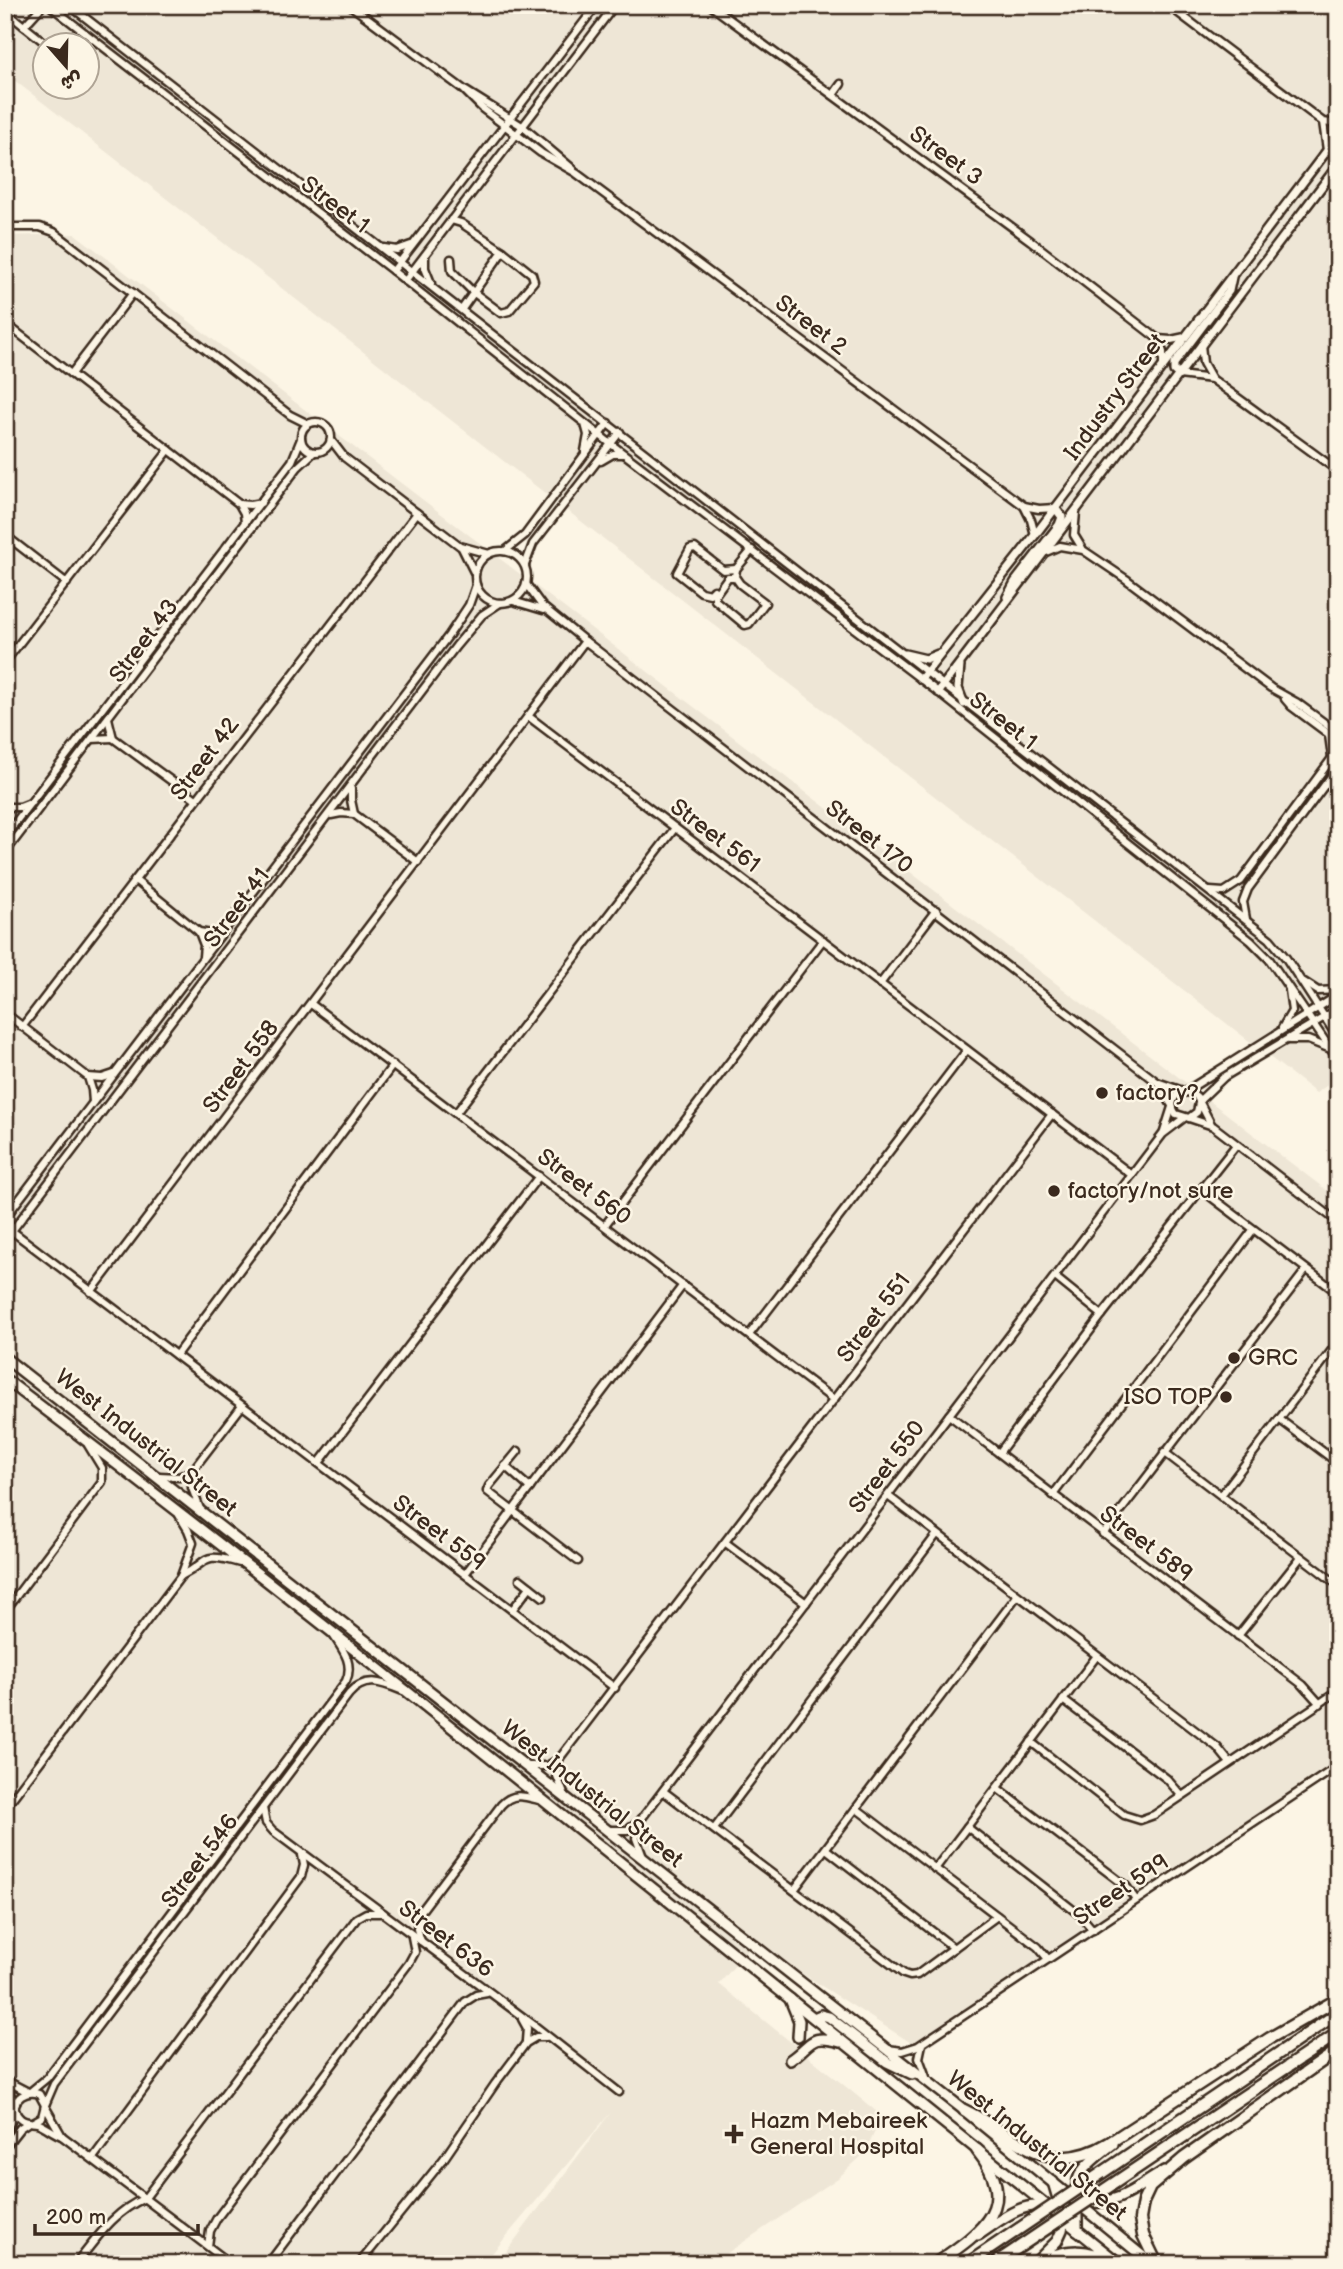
<svg xmlns="http://www.w3.org/2000/svg" width="1343" height="2269" font-family="'Balsamiq Sans','Playpen Sans Arabic',sans-serif">
<style>
.built{fill:#eee6d6;fill-rule:evenodd}
.lines{fill:none;stroke-linecap:round;stroke-linejoin:round}
.minor-casing{stroke:#3b2a1e;stroke-width:11}
.tertiary-casing{stroke:#3b2a1e;stroke-width:12}
.primary-casing{stroke:#3b2a1e;stroke-width:14}
.trunk-casing{stroke:#3b2a1e;stroke-width:15}
.minor{stroke:#fcf5e5;stroke-width:6}
.tertiary{stroke:#fcf5e5;stroke-width:7}
.primary{stroke:#fcf5e5;stroke-width:9}
.trunk{stroke:#fcf5e5;stroke-width:10}
.trunk-bridge-casing{stroke:#3b2a1e;stroke-width:15;stroke-linecap:butt}
.trunk-bridge{stroke:#fcf5e5;stroke-width:10}
.poi-dot{fill:#3b2a1e;stroke:#fcf5e5;stroke-width:2.5}
.labels{text-anchor:middle;dominant-baseline:central;stroke-width:5;stroke-linejoin:round;paint-order:stroke}
.street-label{font-size:23px;fill:#3b2a1e;stroke:#fcf5e5}
.poi-label{font-size:23px;fill:#3b2a1e;stroke:#fcf5e5;text-anchor:start}
</style>
<rect width="100%" height="100%" fill="#fcf5e5"/>
<filter id="ink" filterUnits="userSpaceOnUse"><feTurbulence type="fractalNoise" baseFrequency=".0143" numOctaves="2"/><feDisplacementMap in="SourceGraphic" scale="14" xChannelSelector="R" yChannelSelector="G"/><feConvolveMatrix kernelMatrix="1 2 1 2 8 2 1 2 1" color-interpolation-filters="sRGB"/></filter>
<g filter="url(#ink)">
<g class="built">
<path d="M5 5H1338V1078L1316 1093 5 73ZM46 46H88V88H46Z"/>
<path d="M75 234 1338 1199V1773L913 2044 754 1943 719 1984 882 2116 865 2153 838 2178 711 2264H497L611 2112 483 2264H5V236Z"/>
</g>
<g class="lines">
<defs>
<g id="minor">
<path d="M49 5 393 271 611 444 938 692 1251 941 1269 959 1338 1060"/>
<path d="M69 5 1270 939 1286 958 1338 1038"/>
<path d="M350 5 463 89 483 109 541 153 576 173 1024 506 1031 520 1035 535"/>
<path d="M710 5 1031 241 1158 339 1171 340 1185 337"/>
<path d="M1168 5 1323 122 1338 124"/>
<path d="M5 11 24 26 43 5"/>
<path d="M24 26 49 46"/>
<path d="M40 76 46 70"/>
<path d="M466 91 522 126 573 169"/>
<path d="M833 95 841 84"/>
<path d="M1323 122 1327 150"/>
<path d="M451 220 461 223 503 251"/>
<path d="M5 227H40L54 232 290 415 308 424"/>
<path d="M384 248 397 250 411 245"/>
<path d="M425 256V268L431 283"/>
<path d="M451 259 452 271 473 292 501 313 509 311 534 281 532 274 503 251 462 309"/>
<path d="M393 271 597 5"/>
<path d="M405 281 615 5"/>
<path d="M5 323 239 504 244 513 245 523"/>
<path d="M1158 339 1163 352V365"/>
<path d="M1201 345 1203 363 1212 379 1338 471"/>
<path d="M71 374 133 293"/>
<path d="M1179 375 1212 379"/>
<circle cx="316" cy="437" r="15"/>
<path d="M331 440 344 457 460 546 489 554"/>
<path d="M585 451 588 435 585 424"/>
<path d="M601 461 613 454H623"/>
<path d="M239 504 250 505 261 503"/>
<path d="M1024 506 1039 509 1055 508"/>
<path d="M1076 512 1074 535 1082 548"/>
<path d="M5 535 67 583"/>
<path d="M462 548 475 574"/>
<path d="M505 551 525 535 608 423"/>
<circle cx="501" cy="577" r="26"/>
<path d="M1046 552 1060 546 1083 550 1126 579 1271 688 1296 702 1338 733"/>
<path d="M525 565 533 544 620 432"/>
<path d="M735 577H728L715 595V600L745 625 749 624 765 603 740 584 735 577 736 569 752 550"/>
<path d="M526 584 542 606 585 641 1157 1082 1183 1091"/>
<path d="M714 590 710 594 701 592 677 573 690 549 695 548 723 570 736 569"/>
<path d="M513 601 543 610"/>
<path d="M5 662 169 450"/>
<path d="M1285 699 1291 706 1338 741"/>
<path d="M528 716 1132 1175"/>
<path d="M108 718 113 738 196 799"/>
<path d="M1329 735 1332 757"/>
<path d="M92 739 113 738"/>
<path d="M351 789V800L354 814"/>
<path d="M8 807H20L30 803"/>
<path d="M331 815 341 813 354 814 418 862"/>
<path d="M5 836 292 461 301 439"/>
<path d="M5 853 298 467 314 452"/>
<path d="M135 880 199 932 212 934 223 931"/>
<path d="M1210 891 1224 892 1241 881 1338 750"/>
<path d="M1246 919 1243 902 1248 889 1338 767"/>
<path d="M199 932 204 945 203 957"/>
<path d="M1304 982 1318 991 1338 990"/>
<path d="M880 984 936 910"/>
<path d="M311 1004 834 1400"/>
<path d="M5 1013 88 1077 102 1078 114 1074"/>
<path d="M22 1027 417 513"/>
<path d="M1282 1028 1292 1011 1289 990"/>
<path d="M1289 1040H1308L1328 1048"/>
<path d="M88 1077 92 1090 93 1102"/>
<path d="M1158 1083 1171 1104"/>
<path d="M1186 1091 1338 995"/>
<path d="M1199 1101 1224 1077 1338 1009"/>
<path d="M1199 1103 1197 1112 1189 1118 1176 1114C1171 1107 1171 1099 1179 1093L1191 1092 1197 1097 1211 1124"/>
<path d="M456 1113 675 828"/>
<path d="M1189 1118 1213 1126 1338 1222"/>
<path d="M1164 1132 1172 1107"/>
<path d="M1202 1190 1338 1293"/>
<path d="M5 1218 449 635 469 605 476 585"/>
<path d="M605 1225 823 940"/>
<path d="M12 1231 615 1688"/>
<path d="M5 1240 456 646 482 615 500 603"/>
<path d="M1055 1277 1102 1315"/>
<path d="M91 1292 585 641"/>
<path d="M749 1335 967 1050"/>
<path d="M176 1355 393 1065"/>
<path d="M949 1415 1303 1685 1320 1704"/>
<path d="M1279 1419 1338 1463"/>
<path d="M518 1451 489 1486 487 1491 578 1561"/>
<path d="M1164 1452 1338 1585"/>
<path d="M999 1453 1102 1315 1236 1145"/>
<path d="M319 1463 539 1176"/>
<path d="M505 1466 530 1488"/>
<path d="M192 1471V1488L200 1509"/>
<path d="M159 1476 179 1477 192 1471 242 1406"/>
<path d="M1222 1494 1338 1342"/>
<path d="M1053 1495 1253 1230"/>
<path d="M888 1496 1217 1747 1230 1763"/>
<path d="M179 1515 188 1530 193 1543 181 1576"/>
<path d="M1103 1534 1306 1270"/>
<path d="M726 1543 806 1603"/>
<path d="M465 1574 683 1285"/>
<path d="M520 1579 543 1597"/>
<path d="M512 1610 530 1587"/>
<path d="M5 1611 102 1482V1468L88 1445"/>
<path d="M1238 1636 1301 1557"/>
<path d="M1063 1700 1167 1779 1181 1795"/>
<path d="M1031 1742 1124 1815 1140 1820 1154 1815 1338 1691"/>
<path d="M559 1759 557 1776 564 1794"/>
<path d="M528 1766H547L559 1759 1052 1114"/>
<path d="M997 1788 1126 1886 1136 1900"/>
<path d="M663 1791 904 1974 910 1976 917 1975 997 1916"/>
<path d="M5 1808 181 1576C212 1561 198 1551 240 1563"/>
<path d="M263 1808 266 1823 273 1831 535 2026 619 2092"/>
<path d="M857 1809 1038 1947 1048 1959"/>
<path d="M639 1824 636 1838 643 1857"/>
<path d="M967 1827 1081 1916 1093 1930"/>
<path d="M714 1829 937 1534"/>
<path d="M608 1830H627L639 1822 1163 1134 1184 1118"/>
<path d="M826 1849 954 1948"/>
<path d="M935 1869 1096 1657"/>
<path d="M794 1890 1017 1596"/>
<path d="M421 1941 417 1929 419 1914 501 1805C513 1792 524 1796 539 1800"/>
<path d="M522 2019 527 2028 526 2041"/>
<path d="M922 2044 919 2058 926 2077"/>
<path d="M888 2049 902 2051 918 2046 1338 1766"/>
<path d="M5 2080 28 2092"/>
<path d="M5 2084 15 2104"/>
<path d="M30 2092 47 2078 346 1681C354 1663 343 1650 333 1635"/>
<path d="M45 2105 54 2084 349 1694C365 1675 383 1683 403 1691"/>
<path d="M46 2108 62 2136"/>
<path d="M33 2122 42 2117 45 2105 39 2094C21 2088 6 2107 21 2119 26 2123 31 2122 37 2123 46 2126 53 2133 62 2136L231 2264"/>
<path d="M5 2132 16 2112"/>
<path d="M5 2147 20 2128 29 2122"/>
<path d="M93 2158 301 1877 304 1865 302 1855"/>
<path d="M208 2246 210 2231 217 2218 409 1963 415 1952 412 1937"/>
<path d="M76 2264C97 2238 114 2211 145 2198L357 1918 366 1913H383"/>
<path d="M268 2264 465 2002 476 1995 487 1993"/>
<path d="M359 2264 443 2160 495 2084 526 2043 536 2037H546"/>
</g>
<g id="tertiary">
<path d="M1179 375 1174 371V364L1229 291 1232 277"/>
<path d="M1007 597 1015 582 1059 525 1062 517 1055 508"/>
<path d="M905 654 926 659 938 654"/>
<path d="M960 666 958 688 964 704"/>
<path d="M921 679 1035 535 1338 136"/>
<path d="M938 692 1338 165"/>
</g>
<g id="primary">
<path d="M5 1358 964 2110 1152 2264"/>
<path d="M5 1379C382 1664 746 1966 1115 2260"/>
<path d="M790 1999 799 2021 798 2037"/>
<path d="M814 2018 821 2015 829 2017 887 2062 912 2074"/>
<path d="M790 2060C812 2045 809 2033 840 2042"/>
<path d="M1082 2202C1117 2206 1135 2189 1164 2171"/>
<path d="M1077 2230C1078 2177 1066 2179 1113 2144"/>
<path d="M978 2235C997 2223 1023 2199 1047 2208"/>
<path d="M1038 2260 1057 2241 1062 2230 1063 2225 1057 2214 1058 2199 1053 2182"/>
</g>
<g id="trunk">
<path d="M1229 2087 1338 2013"/>
<path d="M1238 2100 1338 2033"/>
<path d="M964 2110C1016 2134 1046 2181 1109 2143L1270 2038 1338 1999"/>
<path d="M935 2264C981 2232 1022 2206 977 2150"/>
<path d="M1035 2264C1067 2247 1087 2248 1119 2264"/>
<path d="M1157 2264 1143 2235 1140 2219 1143 2202 1150 2187 1184 2158 1338 2050"/>
</g>
</defs>
<use href="#minor" class="minor-casing"/>
<use href="#tertiary" class="tertiary-casing"/>
<use href="#primary" class="primary-casing"/>
<use href="#trunk" class="trunk-casing"/>
<use href="#minor" class="minor"/>
<use href="#tertiary" class="tertiary"/>
<use href="#primary" class="primary"/>
<use href="#trunk" class="trunk"/>
<defs>
<g id="trunk-bridge">
<path d="M967 2264 1229 2087"/>
<path d="M994 2264 1238 2100"/>
</g>
</defs>
<use href="#trunk-bridge" class="trunk-bridge-casing"/>
<use href="#trunk-bridge" class="trunk-bridge"/>
</g>
</g>
<g class="poi-dot">
<circle cx="1102" cy="1093" r="7"/>
<circle cx="1054" cy="1191" r="7"/>
<circle cx="1234" cy="1358" r="7"/>
<circle cx="1226" cy="1397" r="7"/>
<path d="M730.5 2123.5h7v7h7v7h-7v7h-7v-7h-7v-7h7z"/>
</g>
<g class="labels">
<g class="street-label">
<text transform="translate(946 156) rotate(36)">Street 3</text>
<text transform="translate(335 205) rotate(37)">Street 1</text>
<text transform="translate(811 325) rotate(37)">Street 2</text>
<text transform="translate(1115 397) rotate(-53)">Industry Street</text>
<text transform="translate(144 641) rotate(-53)">Street 43</text>
<text transform="translate(1003 721) rotate(38)">Street 1</text>
<text transform="translate(205 759) rotate(-53)">Street 42</text>
<text transform="translate(715 836) rotate(37)">Street 561</text>
<text transform="translate(869 837) rotate(38)">Street 170</text>
<text transform="translate(237 908) rotate(-53)">Street 41</text>
<text transform="translate(241 1067) rotate(-53)">Street 558</text>
<text transform="translate(584 1187) rotate(37)">Street 560</text>
<text transform="translate(874 1318) rotate(-53)">Street 551</text>
<text transform="translate(146 1443) rotate(38)">West Industrial Street</text>
<text transform="translate(887 1467) rotate(-53)">Street 550</text>
<text transform="translate(439 1533) rotate(37)">Street 559</text>
<text transform="translate(1146 1544) rotate(37)">Street 589</text>
<text transform="translate(592 1794) rotate(38)">West Industrial Street</text>
<text transform="translate(200 1861) rotate(-53)">Street 546</text>
<text transform="translate(1121 1890) rotate(-34)">Street 599</text>
<text transform="translate(446 1939) rotate(37)">Street 636</text>
<text transform="translate(1037 2146) rotate(39)">West Industrial Street</text>
</g>
<g class="poi-label">
<text x="1116" y="1093">factory?</text>
<text x="1068" y="1191">factory/not sure</text>
<text x="1248" y="1358">GRC</text>
<text x="1212" y="1397" text-anchor="end">ISO TOP</text>
<text x="750" y="2121">Hazm Mebaireek<tspan x="750" dy="26">General Hospital</tspan></text>
</g>
</g>
<rect width="1343" height="2269" fill="none" stroke="#fcf5e5" stroke-width="28"/>
<rect x="14" y="14" width="1315" height="2241" fill="none" stroke="#3b2a1e" stroke-width="2.5" filter="url(#ink)"/>
<g transform="translate(66 66) rotate(160)"><circle r="33" fill="#fcf5e5" stroke="#afa495" stroke-width="2"/>
<path d="M0-5L12 26L0 18L-12 26Z" fill="#3b2a1e"/>
<text y="-10" font-size="19" font-weight="bold" text-anchor="middle" fill="#3b2a1e">ش</text>
</g>
<path d="M35 2224v10h163v-10" fill="none" stroke="#3b2a1e" stroke-width="3.5"/>
<text x="46" y="2224" font-size="21" fill="#3b2a1e" stroke="#fcf5e5" stroke-width="5" paint-order="stroke">200 m</text>
</svg>
